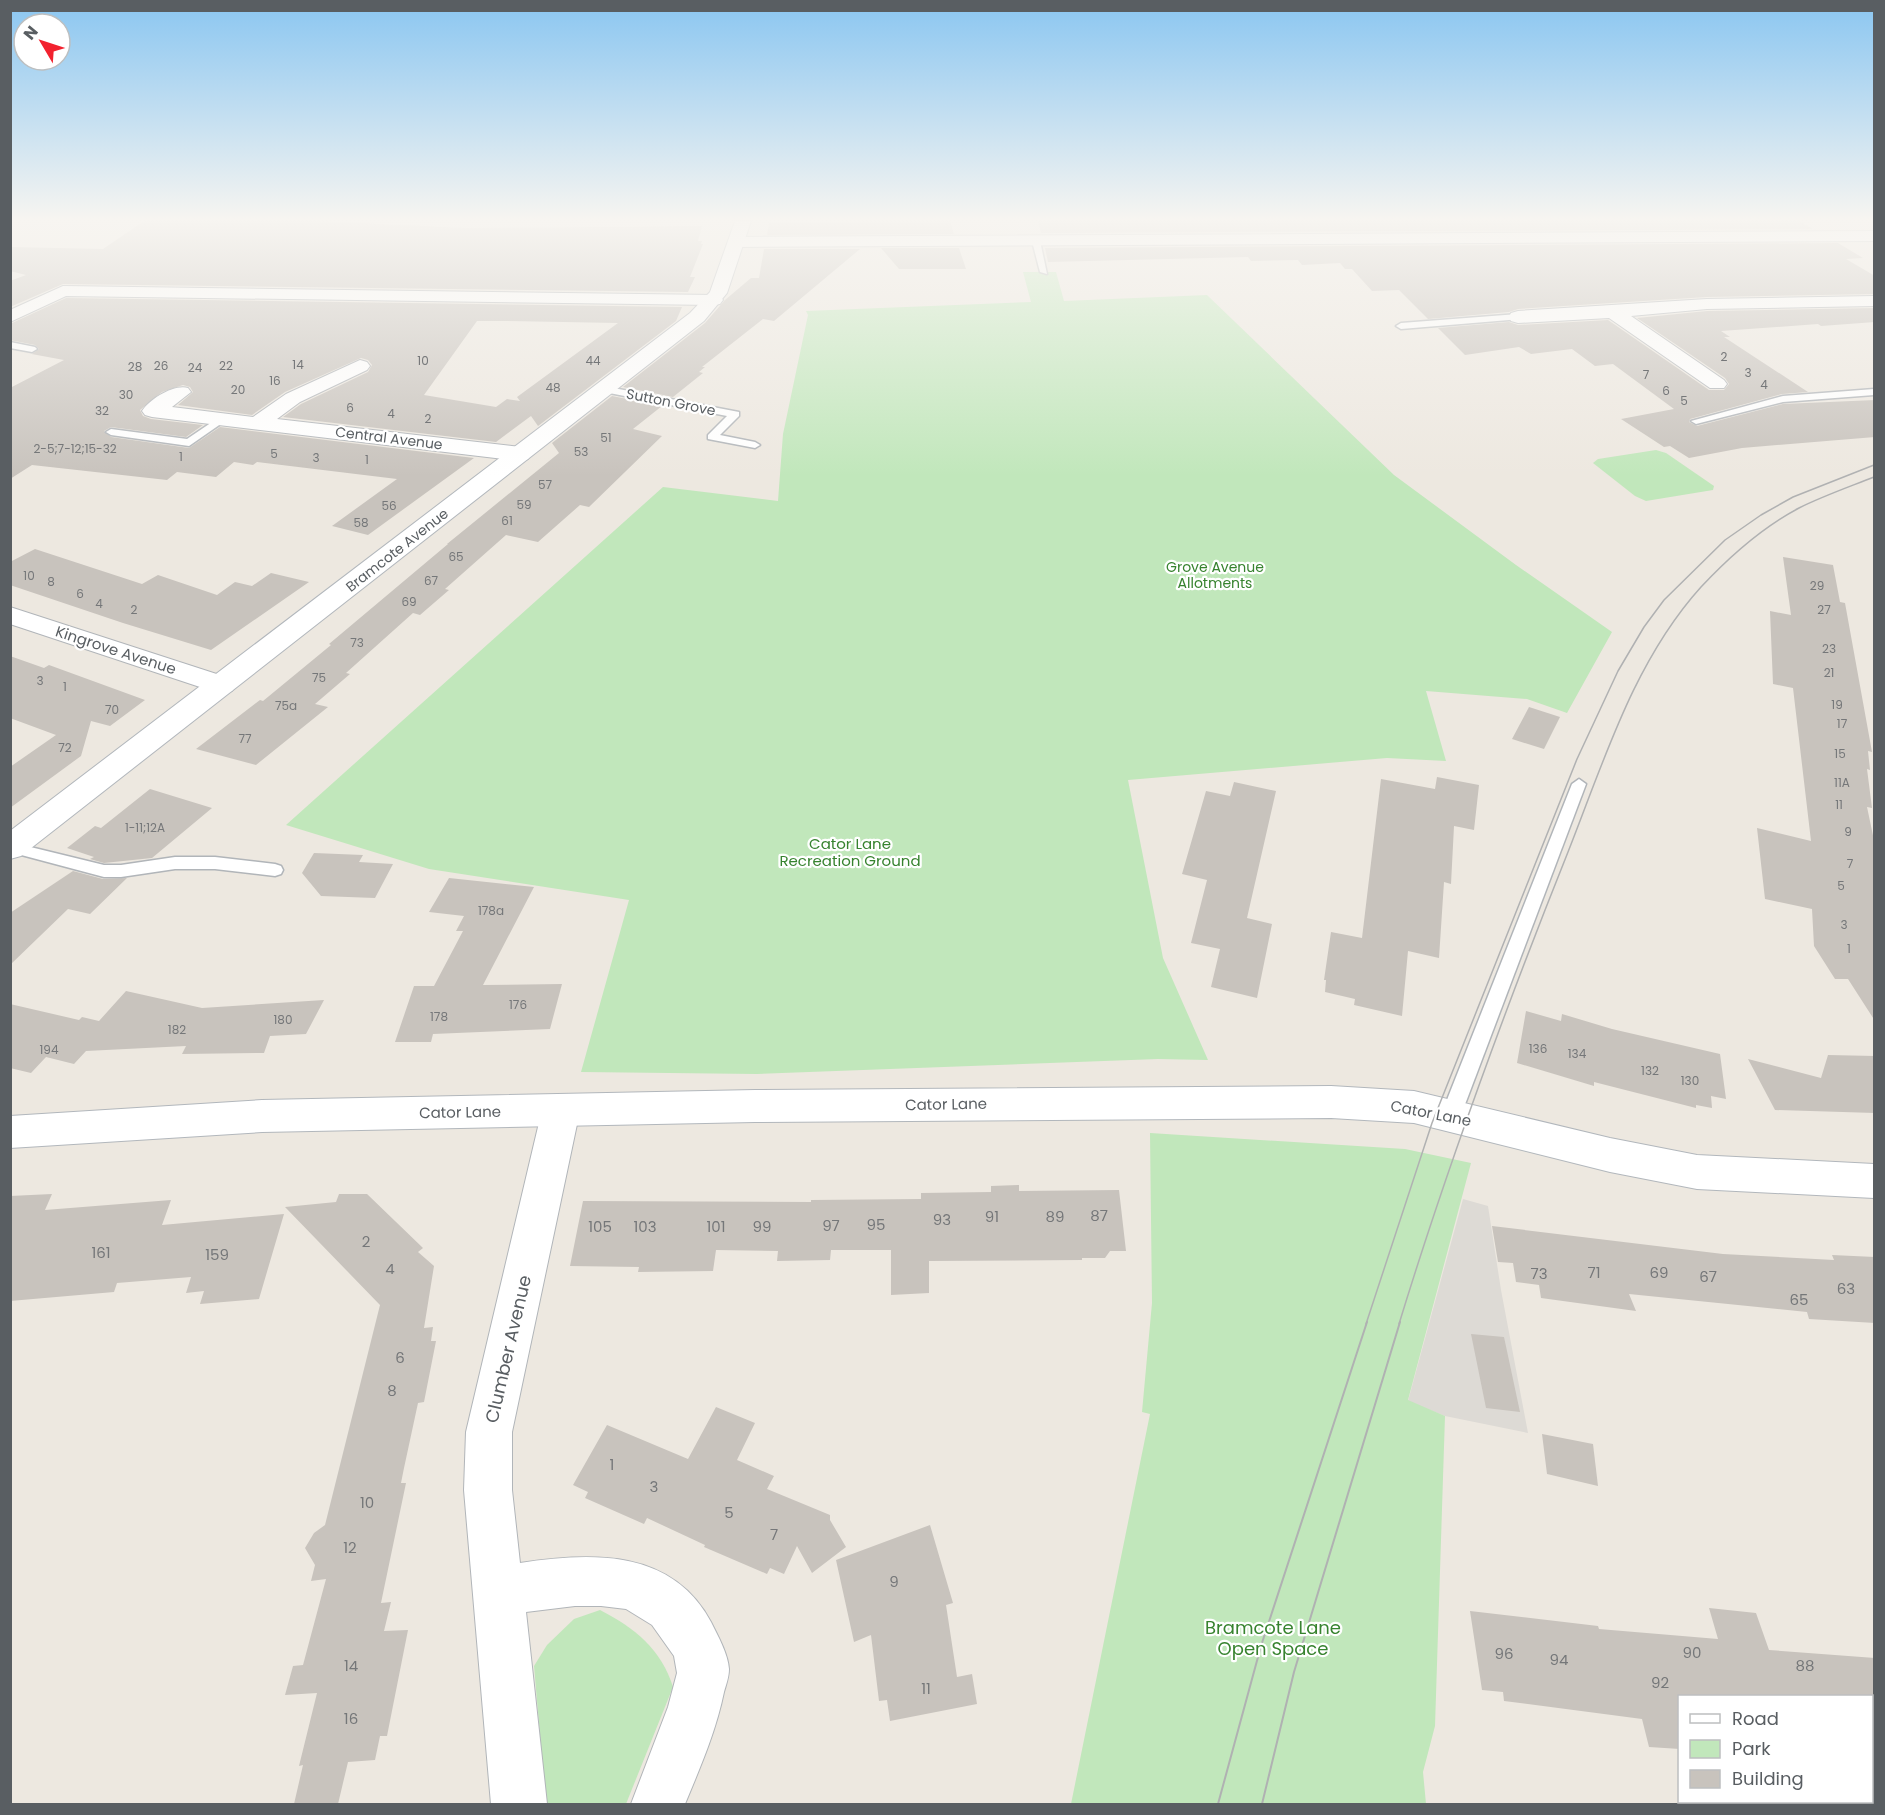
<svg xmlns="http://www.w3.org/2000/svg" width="1885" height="1815" font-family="Poppins,sans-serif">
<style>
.industrial{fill:#dddad5}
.green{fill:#c1e7bb}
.building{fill:#c8c3bd;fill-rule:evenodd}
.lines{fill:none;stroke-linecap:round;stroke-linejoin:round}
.lane-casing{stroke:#b1b5b9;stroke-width:3}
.street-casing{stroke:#b1b5b9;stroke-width:2}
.secondary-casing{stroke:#b2b7bc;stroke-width:2}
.lane{fill:#fff;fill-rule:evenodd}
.street{fill:#fff;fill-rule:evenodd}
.secondary{fill:#fff;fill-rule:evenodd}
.tram-far1{stroke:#b0b1b2;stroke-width:1.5}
.tram{stroke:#b0b1b2;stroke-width:2}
.labels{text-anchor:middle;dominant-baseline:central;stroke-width:4.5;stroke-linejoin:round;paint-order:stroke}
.number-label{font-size:12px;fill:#757779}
.far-street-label{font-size:14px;fill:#595e62;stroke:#fff}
.far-park-label{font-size:14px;fill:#37832f;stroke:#fff}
.street-label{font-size:15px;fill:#595e62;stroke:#fff}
.park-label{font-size:15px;fill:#37832f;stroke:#fff}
.near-number-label{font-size:15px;fill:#757779}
.near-street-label{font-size:18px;fill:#595e62;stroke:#fff}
.near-park-label{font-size:18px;fill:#37832f;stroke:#fff}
</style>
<rect width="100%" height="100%" fill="#ede8e0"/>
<path class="industrial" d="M1463 1199 1488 1206 1501 1290 1528 1433 1445 1416 1408 1401Z"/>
<g class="green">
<path d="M1023 272H1056L1064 301 1207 295 1394 475 1516 565 1612 632 1567 713 1527 699 1426 691 1446 761 1387 758 1128 780 1163 958 1208 1060 1158 1059 757 1074 581 1072 629 900 429 869 286 825 663 487 778 501 783 434 808 315 806 311 1031 302Z"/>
<path d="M1656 450 1666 453 1714 486 1713 490 1646 501 1635 496 1593 463 1598 459Z"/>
<path d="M1150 1133 1405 1149 1471 1163 1408 1400 1445 1416 1435 1726 1423 1772 1426 1804H1071L1150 1414 1142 1412 1152 1303Z"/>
<path d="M600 1610C635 1628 661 1649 673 1687L626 1804H546L534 1666 547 1645 574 1619Z"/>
</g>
<g class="building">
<path d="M144 221H317L466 228 702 226 698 241H702L701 244H703L690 277H695L688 292 63 284 10 307V281L26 275 10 271V247L103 249Z"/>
<path d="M950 221 954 234 767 235 769 223 780 222Z"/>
<path d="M1038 221H1799L1813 229 1041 233Z"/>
<path d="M1838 243 1863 258 1846 259 1875 276V294L1707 297 1518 309 1509 312 1428 319 1399 290 1372 291 1352 269H1345L1340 263 1302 265 1298 260 1251 261 1248 257 1048 262 1045 248Z"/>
<path d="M881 248H959L966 269H899Z"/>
<path d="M764 249H860L774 321 763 319 702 367H705L699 372 703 373 673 397 623 387 705 323 725 300 751 278H759Z"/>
<path d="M66 298 682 307 676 321 538 426 531 416 496 442 283 417 301 404 368 372 372 365 368 360 361 358 285 392 252 415 178 405 193 392 190 387 183 385 162 392 140 410 143 416 151 419 203 425 186 437 111 427 104 431 111 437 189 448 220 427 474 458 368 535 332 526 397 479 257 462 253 465 234 462 216 477 177 472 167 480 32 465 10 479V388L64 360 10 350 32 354 39 349 35 345 10 340V324ZM477 321H507L618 323 517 397 520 401 507 399 496 407 424 395Z"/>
<path d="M1875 308V322L1821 326 1818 324 1721 331 1730 337H1724L1808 392 1782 394 1690 419 1689 422 1697 426 1783 404 1875 400V437L1742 448 1689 458 1670 446 1664 447 1621 419 1674 409 1613 364 1595 366 1572 349 1531 354 1519 347 1465 355 1438 328 1509 322 1518 325 1608 320 1709 390H1724L1729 384 1725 378 1637 318 1707 311Z"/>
<path d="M612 396 662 406 633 429 662 436 589 507 580 505 538 542 506 535 445 589 449 590 420 615 413 613 346 673 350 674 315 704 328 707 256 765 196 749 260 700 263 701 331 645 329 644 448 544H447L559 453 552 443Z"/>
<path d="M35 549 142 584 158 575 217 595 235 582 252 586 271 573 309 582 211 650 123 623 10 585V562Z"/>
<path d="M1783 557 1833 565 1840 602 1845 603 1872 752 1868 751 1870 770 1867 769 1872 808 1867 807 1875 845V1021L1848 979H1835L1814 946 1812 909 1765 899 1757 828 1811 841 1793 688 1773 684 1770 611 1791 615Z"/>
<path d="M10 656 44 668 49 665 145 700 110 726 91 721 81 756 10 808V767L56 735 10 718Z"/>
<path d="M1529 707 1560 717 1544 749 1512 739Z"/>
<path d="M1437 777 1479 785 1474 830 1454 826 1451 884 1444 882 1439 958 1408 951 1402 1016 1354 1005 1355 999 1325 992 1326 980H1324L1331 932 1362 938 1381 779 1435 789Z"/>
<path d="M1234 782 1276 791 1247 918 1272 924 1257 998 1211 987 1220 949 1191 943 1207 880 1182 874 1206 791 1230 796Z"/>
<path d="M150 789 212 808 152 858 104 863 90 859 94 857 67 848 95 826 101 828Z"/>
<path d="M314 853 363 855 359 862 393 864 375 898 321 896 302 873Z"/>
<path d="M73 871 103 879 127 878 90 914 68 909 10 965V913Z"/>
<path d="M449 878 534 887 483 985 562 984 550 1029 433 1034 431 1042H395L414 986H434L463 931H456L464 916 429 912Z"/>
<path d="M126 991 202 1008 324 1000 306 1034 270 1036 264 1053 182 1054 186 1046 86 1051 74 1064 46 1057 31 1073 10 1068V1004L79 1020 82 1017 99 1021Z"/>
<path d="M1526 1011 1561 1021 1562 1014 1612 1029 1720 1054 1726 1099 1711 1096 1712 1108 1696 1105V1108L1594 1082V1086L1517 1063Z"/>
<path d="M1828 1055 1875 1056V1113L1775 1110 1748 1059 1821 1078Z"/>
<path d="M1019 1185V1191L1119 1190 1126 1251H1110L1105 1258H1082V1260L929 1261V1293L891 1295V1250H831L830 1260 777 1261 778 1251 716 1250 713 1271 638 1272 639 1267 570 1266 583 1201 811 1202V1200L921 1199V1193L991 1192V1186Z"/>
<path d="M52 1194 45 1210 171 1200 162 1225 284 1214 259 1299 200 1304 204 1291 186 1293 191 1277 117 1283 114 1292 10 1301V1196Z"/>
<path d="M339 1194H367L423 1248 418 1252 434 1266 424 1328 433 1327 431 1341H436L424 1402 418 1403 404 1468 401 1483H406L381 1603 391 1602 384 1631 408 1630 387 1736H380L375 1760 348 1762 338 1804H294L303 1765 299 1766 317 1693 285 1695 293 1666 303 1665 326 1579 311 1581 315 1565 305 1548 314 1533 325 1525 380 1305 285 1207 336 1202Z"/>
<path d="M1492 1226 1723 1254 1834 1260 1832 1255 1875 1257V1323L1809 1319 1807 1312 1629 1294 1636 1311 1541 1298 1539 1285 1516 1282 1513 1263 1498 1262Z"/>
<path d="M1471 1334 1504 1337 1520 1412 1486 1408Z"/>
<path d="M716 1407 755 1423 737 1460 774 1476 767 1489 830 1515V1520L846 1547 812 1573 797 1546 784 1574 770 1568 767 1574 704 1547 705 1545 647 1518 644 1524 585 1498 588 1492 573 1485 607 1425 688 1459Z"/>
<path d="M1542 1434 1593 1444 1598 1486 1547 1474Z"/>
<path d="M930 1525 953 1603 946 1605 957 1677 972 1674 977 1704 890 1721 887 1700 879 1701 871 1635 854 1642 836 1560Z"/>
<path d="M1709 1608 1756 1613 1769 1650 1875 1658V1696H1680V1749L1649 1747 1642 1719 1504 1701 1503 1692 1482 1690 1470 1611 1598 1626 1599 1629 1718 1639Z"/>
</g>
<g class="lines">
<defs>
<g id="lane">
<path d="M1036 239 1040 241 1047 274 1040 272 1032 241Z"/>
<path d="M1518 314 1521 315V319L1401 329 1396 326 1401 323Z"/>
<path d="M10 342 35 347 37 349 32 352 10 348Z"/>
<path d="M603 386 739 412V416L720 435 755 442 760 445 755 448 708 439V435L727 416 599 391V387Z"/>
<path d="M1874 389V395L1783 402 1696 424 1691 421 1783 396Z"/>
<path d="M221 416 226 419 225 421 189 446 111 435 106 432 111 429 187 439Z"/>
<path d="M1579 779 1586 784 1461 1115 1458 1121 1451 1123 1444 1121 1441 1115 1572 784Z"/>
<path d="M10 842 104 865H121L175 857H215L275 864 281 866 283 870 281 874 275 876 215 869H175L121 877H104L10 852Z"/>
</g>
<g id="street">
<path d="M1874 231V241L736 247 728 242 736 237Z"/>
<path d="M63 286 714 295 720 296 723 300 720 304 714 305 66 296 10 322V310Z"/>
<path d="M1874 296V306L1707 309 1631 316 1724 380 1727 384 1724 388H1710L1609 318 1518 323 1511 321 1509 317 1511 313 1518 311 1707 299Z"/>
<path d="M360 360 367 362 370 366 367 370 300 402 277 419 520 447 528 449 531 454 528 459 520 461 152 417 145 415 142 411C150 399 174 384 188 388L191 392 172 407 253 417 286 394Z"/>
<path d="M10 607 232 679 236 685 232 691 222 693 212 691 10 624Z"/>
<path d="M561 1094 574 1099 580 1110 512 1432V1490L520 1563C592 1552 672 1549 711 1622 718 1636 728 1654 729 1669 729 1677 726 1685 724 1692 716 1731 700 1768 685 1804H631L668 1707 677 1673 674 1656 652 1625 626 1609 601 1606H575L526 1612 547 1804H491L464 1490 466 1432 542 1110 548 1099Z"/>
</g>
<g id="secondary">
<path d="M735 221H751L727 293 704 321 21 856 10 859V831L690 313 710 292Z"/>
<path d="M1331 1086 1414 1091 1610 1138 1697 1155 1874 1164V1198L1697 1189 1610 1172 1414 1123 1331 1118 755 1122 262 1132 10 1148V1116L262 1100 755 1090Z"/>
</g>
</defs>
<use href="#lane" class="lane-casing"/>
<use href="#street" class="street-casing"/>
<use href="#secondary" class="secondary-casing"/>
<use href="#lane" class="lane"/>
<use href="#street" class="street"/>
<use href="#secondary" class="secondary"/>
<g class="tram-far1">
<path d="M1366 1324 1432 1123 1577 759 1618 671 1644 627 1664 600 1725 540 1761 515 1793 497 1874 465"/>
<path d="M1399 1324C1448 1164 1506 1007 1568 852 1604 761 1634 661 1701 587 1730 556 1761 528 1799 508 1823 496 1849 487 1874 477"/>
</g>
<g class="tram">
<path d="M1218 1804 1261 1646 1367 1322"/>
<path d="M1262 1804 1294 1672 1400 1322"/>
</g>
</g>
<linearGradient id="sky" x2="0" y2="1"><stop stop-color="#8ac6f1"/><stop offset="0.46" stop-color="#f7f5f1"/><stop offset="1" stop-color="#f7f5f1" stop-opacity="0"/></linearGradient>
<rect width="1885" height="476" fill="url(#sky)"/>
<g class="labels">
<g class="number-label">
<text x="1724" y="356">2</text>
<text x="423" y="360">10</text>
<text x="593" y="360">44</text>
<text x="298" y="364">14</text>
<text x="161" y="365">26</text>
<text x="226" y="365">22</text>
<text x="135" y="366">28</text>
<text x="195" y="367">24</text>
<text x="1748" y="372">3</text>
<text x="1646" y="374">7</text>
<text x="275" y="380">16</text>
<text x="1764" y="384">4</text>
<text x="553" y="387">48</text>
<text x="238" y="389">20</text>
<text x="1666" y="390">6</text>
<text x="126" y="394">30</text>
<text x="1684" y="400">5</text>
<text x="350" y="407">6</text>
<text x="102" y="410">32</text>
<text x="391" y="413">4</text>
<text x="428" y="418">2</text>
<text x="606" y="437">51</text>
<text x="75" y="448">2-5;7-12;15-32</text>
<text x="581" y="451">53</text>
<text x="274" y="453">5</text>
<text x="181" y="456">1</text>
<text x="316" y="457">3</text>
<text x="367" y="459">1</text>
<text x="545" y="484">57</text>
<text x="524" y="504">59</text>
<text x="389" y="505">56</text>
<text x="507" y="520">61</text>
<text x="361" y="522">58</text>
<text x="456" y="556">65</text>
<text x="29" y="575">10</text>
<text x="431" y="580">67</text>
<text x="51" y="581">8</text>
<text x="1817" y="585">29</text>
<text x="80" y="593">6</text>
<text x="409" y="601">69</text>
<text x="99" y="603">4</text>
<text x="134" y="609">2</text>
<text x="1824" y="609">27</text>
<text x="357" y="642">73</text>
<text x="1829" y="648">23</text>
<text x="1829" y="672">21</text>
<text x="319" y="677">75</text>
<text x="40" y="680">3</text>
<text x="65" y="686">1</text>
<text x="1837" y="704">19</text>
<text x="286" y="705">75a</text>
<text x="112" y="709">70</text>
<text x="1842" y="723">17</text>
<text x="245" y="738">77</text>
<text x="65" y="747">72</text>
<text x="1840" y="753">15</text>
<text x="1842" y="782">11A</text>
<text x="1839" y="804">11</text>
<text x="145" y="827">1-11;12A</text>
<text x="1848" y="831">9</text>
<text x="1850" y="863">7</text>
<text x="1841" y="885">5</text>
<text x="491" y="910">178a</text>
<text x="1844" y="924">3</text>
<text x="1849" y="948">1</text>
<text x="518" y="1004">176</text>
<text x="439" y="1016">178</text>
<text x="283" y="1019">180</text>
<text x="177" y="1029">182</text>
<text x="1538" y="1048">136</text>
<text x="49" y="1049">194</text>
<text x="1577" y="1053">134</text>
<text x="1650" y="1070">132</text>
<text x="1690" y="1080">130</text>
</g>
<g class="far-street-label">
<text transform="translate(671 402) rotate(11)">Sutton Grove</text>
<text transform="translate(389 438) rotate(7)">Central Avenue</text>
<text transform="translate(397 550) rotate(-38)">Bramcote Avenue</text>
</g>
<g class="far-park-label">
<text x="1215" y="567">Grove Avenue<tspan x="1215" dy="16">Allotments</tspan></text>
</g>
<g class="street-label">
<text transform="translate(116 650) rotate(18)">Kingrove Avenue</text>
<text transform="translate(946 1104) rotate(-1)">Cator Lane</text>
<text transform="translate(460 1112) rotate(-1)">Cator Lane</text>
<text transform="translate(1431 1113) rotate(11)">Cator Lane</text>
</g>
<g class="park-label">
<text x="850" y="843">Cator Lane<tspan x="850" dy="17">Recreation Ground</tspan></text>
</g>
<g class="near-number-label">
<text x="1099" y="1215">87</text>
<text x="992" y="1216">91</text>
<text x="1055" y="1216">89</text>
<text x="942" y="1219">93</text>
<text x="876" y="1224">95</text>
<text x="831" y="1225">97</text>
<text x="600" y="1226">105</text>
<text x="645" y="1226">103</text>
<text x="716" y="1226">101</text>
<text x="762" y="1226">99</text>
<text x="366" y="1241">2</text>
<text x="101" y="1252">161</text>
<text x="217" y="1254">159</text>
<text x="390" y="1268">4</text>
<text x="1594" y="1272">71</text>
<text x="1659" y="1272">69</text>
<text x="1539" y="1273">73</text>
<text x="1708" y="1276">67</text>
<text x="1846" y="1288">63</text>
<text x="1799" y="1299">65</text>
<text x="400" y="1357">6</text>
<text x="392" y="1390">8</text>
<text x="612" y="1464">1</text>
<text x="654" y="1486">3</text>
<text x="367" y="1502">10</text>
<text x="729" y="1512">5</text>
<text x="774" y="1534">7</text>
<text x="350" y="1547">12</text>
<text x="894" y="1581">9</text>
<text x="1692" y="1652">90</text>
<text x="1504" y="1653">96</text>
<text x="1559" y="1659">94</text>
<text x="351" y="1665">14</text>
<text x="1805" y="1665">88</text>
<text x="1660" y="1682">92</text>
<text x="926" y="1688">11</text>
<text x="351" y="1718">16</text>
</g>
<g class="near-street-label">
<text transform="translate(508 1349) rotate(-77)">Clumber Avenue</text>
</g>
<g class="near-park-label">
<text x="1273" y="1627">Bramcote Lane<tspan x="1273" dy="21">Open Space</tspan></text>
</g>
</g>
<rect width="1885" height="1815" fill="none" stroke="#595e62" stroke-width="24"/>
<rect x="1678" y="1695" width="195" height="108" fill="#ffffff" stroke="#bdbfc0" stroke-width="1.5"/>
<rect x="1690" y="1714" width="30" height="9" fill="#ffffff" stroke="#bdbfc0" stroke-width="1.5"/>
<text x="1732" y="1725" font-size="18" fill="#595e62">Road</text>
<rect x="1690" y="1740" width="30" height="18" fill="#c1e7bb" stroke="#bdbfc0" stroke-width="1.5"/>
<text x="1732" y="1755" font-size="18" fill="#595e62">Park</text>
<rect x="1690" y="1770" width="30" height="18" fill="#c8c3bd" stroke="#bdbfc0" stroke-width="1.5"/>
<text x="1732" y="1785" font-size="18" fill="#595e62">Building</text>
<g transform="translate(42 42) rotate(309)"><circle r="28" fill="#ffffff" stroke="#bdbfc0" stroke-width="1.5"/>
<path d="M0-4.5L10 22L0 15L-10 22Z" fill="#f2222f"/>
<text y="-9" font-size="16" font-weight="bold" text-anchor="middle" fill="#595e62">N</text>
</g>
</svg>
